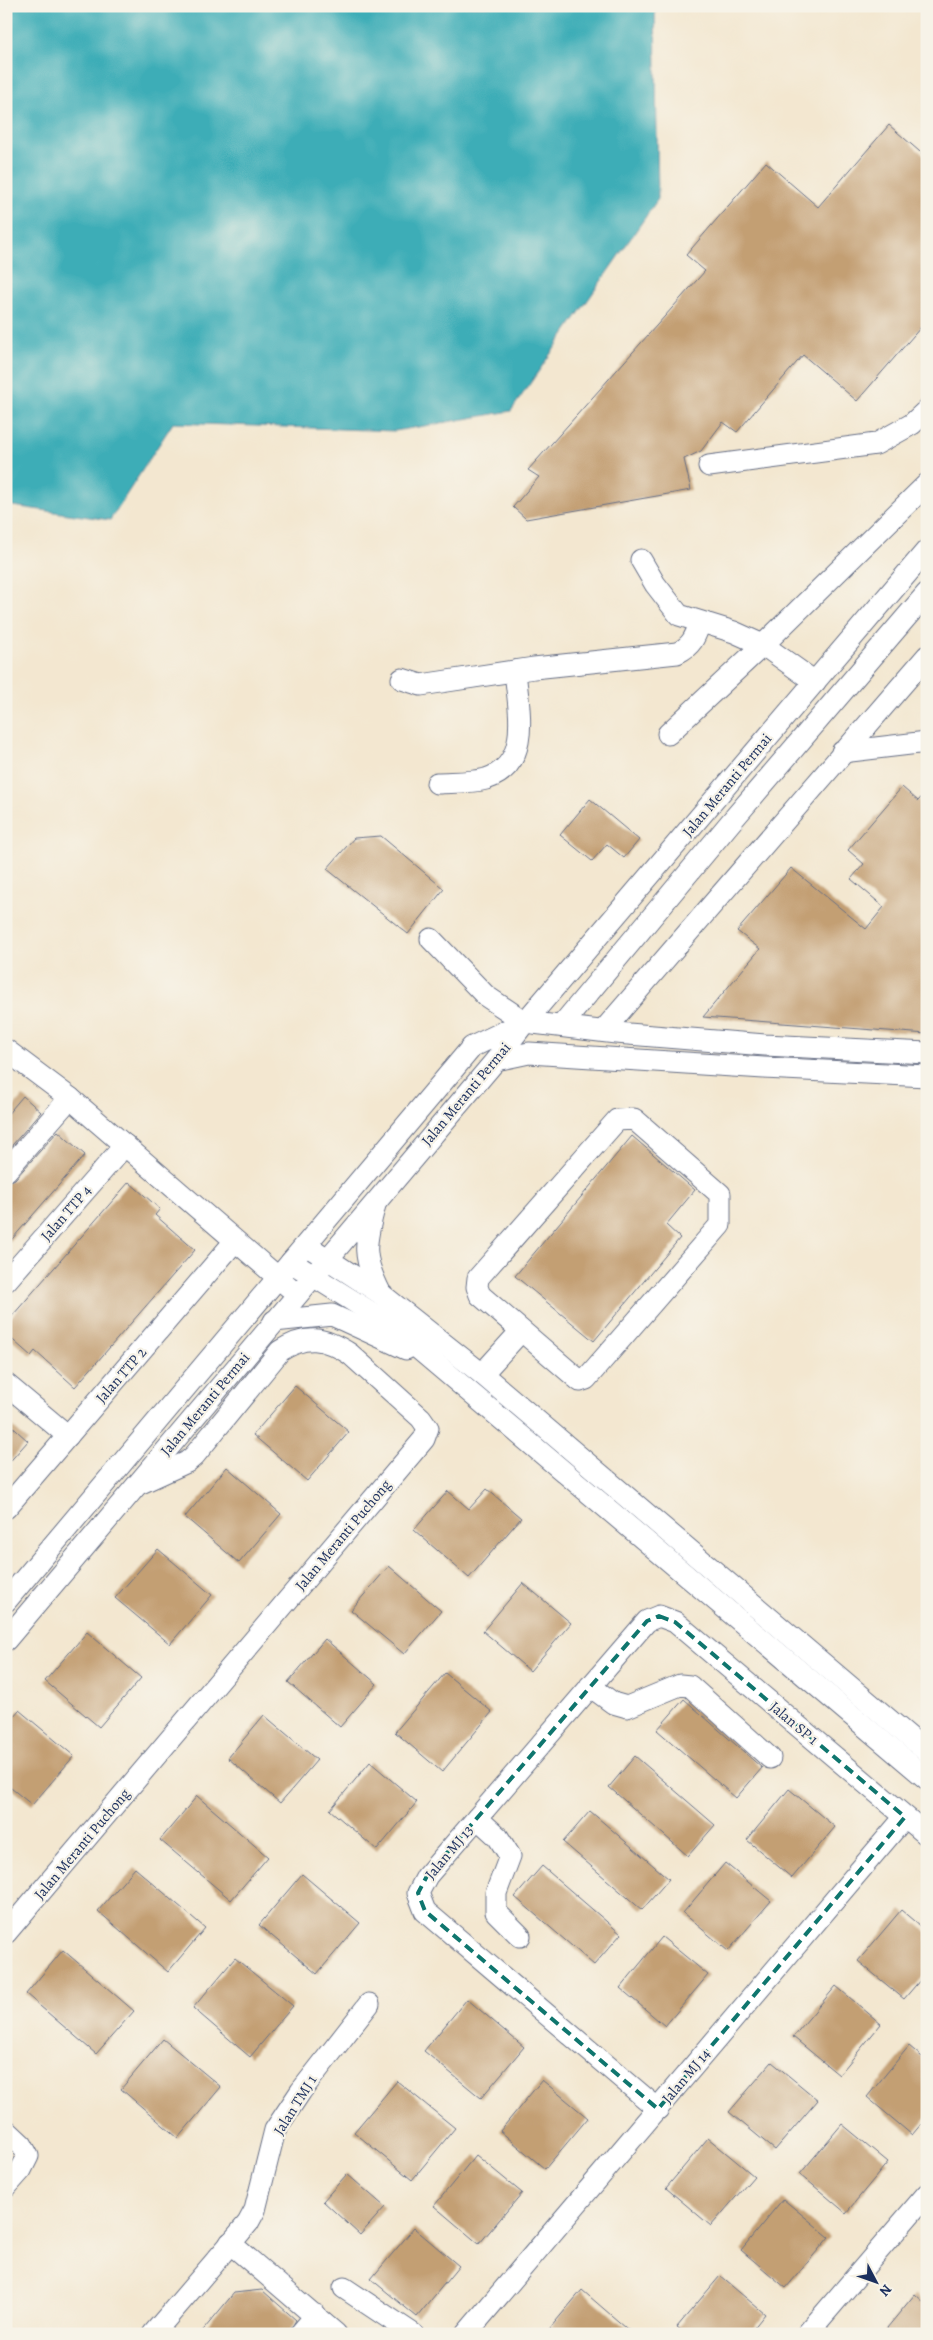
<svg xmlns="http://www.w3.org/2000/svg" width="933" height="2340" font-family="Alegreya,serif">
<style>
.water{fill:#3cadb7;stroke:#2c6e8a}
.building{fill:#c39f73}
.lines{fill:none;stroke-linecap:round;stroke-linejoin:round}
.minor-casing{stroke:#676f86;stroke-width:23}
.minor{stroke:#fff;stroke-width:21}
.marked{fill:none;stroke:#0f766e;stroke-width:4;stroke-dasharray:10 6;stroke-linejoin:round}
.labels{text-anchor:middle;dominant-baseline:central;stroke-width:4.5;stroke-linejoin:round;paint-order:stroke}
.street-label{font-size:15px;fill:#1b2f5e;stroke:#f7f3e8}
</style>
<rect width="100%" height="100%" fill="#f7f3e8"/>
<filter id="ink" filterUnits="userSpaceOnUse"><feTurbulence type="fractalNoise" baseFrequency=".02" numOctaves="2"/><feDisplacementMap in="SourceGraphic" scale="10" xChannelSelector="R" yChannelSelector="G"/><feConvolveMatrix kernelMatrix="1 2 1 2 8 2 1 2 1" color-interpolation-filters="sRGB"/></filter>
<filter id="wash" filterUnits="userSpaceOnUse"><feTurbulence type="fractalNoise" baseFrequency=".0096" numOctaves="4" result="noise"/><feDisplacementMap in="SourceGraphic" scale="20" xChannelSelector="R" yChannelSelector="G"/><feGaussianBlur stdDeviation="1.12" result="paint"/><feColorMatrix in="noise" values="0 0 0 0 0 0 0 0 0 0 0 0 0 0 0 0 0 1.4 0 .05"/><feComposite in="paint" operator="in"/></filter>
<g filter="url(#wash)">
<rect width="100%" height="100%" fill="#f3e7d0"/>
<path class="water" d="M6 6H655L658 199 511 411 395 431 173 423 110 520 6 505Z"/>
<g id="blocks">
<g class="building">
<path d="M889 125 927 158V320L857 401 803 355 737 432 723 422 701 451 684 459 691 490 526 519 513 507 539 477 528 470 705 271 686 255 766 162 818 207Z"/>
<path d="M902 787 918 801 927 791V1034L703 1017 760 949 737 931 791 868 866 929 884 907 851 879 864 864 848 850Z"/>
<path d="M590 799 639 840 624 858 607 844 592 861 560 835Z"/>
<path d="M381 836 444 889 408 934 327 869 354 838Z"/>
<path d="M23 1096 41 1112 6 1152V1116Z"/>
<path d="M58 1131 85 1155 6 1246V1183L15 1179Z"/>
<path d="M632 1136 695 1190 666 1225 680 1238 594 1341 515 1276Z"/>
<path d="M129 1182 160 1209 155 1215 195 1250 75 1387 35 1351 31 1356 6 1334V1323Z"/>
<path d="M295 1386 349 1432 307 1481 253 1435Z"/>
<path d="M6 1421 28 1441 6 1466Z"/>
<path d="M227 1467 281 1514 239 1563 185 1517Z"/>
<path d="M487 1489 521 1518 469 1578 414 1530 448 1491 469 1509Z"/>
<path d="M158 1549 212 1595 170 1644 115 1598Z"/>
<path d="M389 1566 441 1611 404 1654 351 1610Z"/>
<path d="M523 1583 571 1623 530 1671 483 1631Z"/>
<path d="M87 1632 141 1678 99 1727 45 1681Z"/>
<path d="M325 1639 377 1684 340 1727 288 1682Z"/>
<path d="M445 1673 492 1712 442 1772 395 1732Z"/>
<path d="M684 1699 762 1768 736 1798 657 1730Z"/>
<path d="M19 1710 74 1756 32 1805 6 1784V1725Z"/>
<path d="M264 1715 317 1760 280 1803 228 1758Z"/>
<path d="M635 1756 715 1825 688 1856 609 1787Z"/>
<path d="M370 1762 417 1802 377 1850 330 1810Z"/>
<path d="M789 1789 835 1827 792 1878 747 1840Z"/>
<path d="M197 1796 268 1857 231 1900 160 1840Z"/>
<path d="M590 1811 669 1879 642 1910 563 1842Z"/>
<path d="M725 1863 771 1901 728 1951 683 1913Z"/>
<path d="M542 1866 621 1934 594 1965 515 1897Z"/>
<path d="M135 1868 205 1928 168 1972 98 1911Z"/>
<path d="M302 1874 360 1923 317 1974 259 1925Z"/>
<path d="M901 1910 927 1932V1972L904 1999 858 1961Z"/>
<path d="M662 1937 708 1975 665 2026 620 1988Z"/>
<path d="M63 1950 134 2011 96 2054 26 1994Z"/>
<path d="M235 1958 293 2006 250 2057 193 2008Z"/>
<path d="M836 1986 881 2024 839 2075 793 2037Z"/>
<path d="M467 1999 524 2047 481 2098 424 2051Z"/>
<path d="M163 2039 221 2087 178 2138 121 2089Z"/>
<path d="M909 2046 927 2061V2117L912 2135 867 2097Z"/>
<path d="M772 2062 818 2100 775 2150 729 2112Z"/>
<path d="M542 2080 588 2118 545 2169 500 2131Z"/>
<path d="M397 2081 455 2128 412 2180 354 2132Z"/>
<path d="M842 2124 888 2162 846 2213 800 2174Z"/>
<path d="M708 2138 754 2176 711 2226 666 2188Z"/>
<path d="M476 2155 522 2193 479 2244 434 2206Z"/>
<path d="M347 2174 385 2207 360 2235 323 2201Z"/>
<path d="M783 2199 829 2237 786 2288 741 2250Z"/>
<path d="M414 2228 459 2266 417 2317 371 2279Z"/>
<path d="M720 2276 765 2314 749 2334H686L677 2327Z"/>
<path d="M262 2290 296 2320 288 2334H200L234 2293Z"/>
<path d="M582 2290 633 2334H545Z"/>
<path d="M915 2294 927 2305V2334H882Z"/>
</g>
</g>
</g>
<g filter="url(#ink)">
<use href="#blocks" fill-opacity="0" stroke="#676f86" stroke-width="1"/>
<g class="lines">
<defs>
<g id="minor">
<path d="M709 466 876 444 912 424 927 410"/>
<path d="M641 560 655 584 679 615 734 632 763 645 815 682"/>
<path d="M402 679 421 685 534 668 677 653C692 646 695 637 700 623"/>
<path d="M668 734 763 645 927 484"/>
<path d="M842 752 927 742"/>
<path d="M437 783C452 782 471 783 486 779 533 764 518 707 515 671"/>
<path d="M431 939 486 996 525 1022 616 1033 765 1045 927 1053"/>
<path d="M561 1026 730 823 927 593"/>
<path d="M603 1031 927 656"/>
<path d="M6 1050 70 1098 289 1287"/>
<path d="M496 1060 529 1053 764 1068 927 1076"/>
<path d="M634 1119 720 1194V1225L586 1379 580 1381 480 1295 477 1287 478 1278 617 1120Z"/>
<path d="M6 1171 70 1098"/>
<path d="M375 1205C364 1245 362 1257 381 1294"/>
<path d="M306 1245 381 1294 482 1374 927 1752"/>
<path d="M291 1262 388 1323 927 1779"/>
<path d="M6 1281 125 1145"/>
<path d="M274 1321 332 1315 406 1349"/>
<path d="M482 1374 521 1331"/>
<path d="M6 1384 68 1436"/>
<path d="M6 1508 235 1241"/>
<path d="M6 1601 472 1047 520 1024"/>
<path d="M6 1640 496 1060 525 1022 927 550"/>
<path d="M590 1686 613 1703 627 1707 680 1685 690 1686 770 1758"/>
<path d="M477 1818 498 1837 510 1856 496 1893V1912L520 1936"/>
<path d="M6 1933 424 1439 428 1428 421 1418 350 1354C324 1337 306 1334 280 1351L194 1456 187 1462 141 1483"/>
<path d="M658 2109 425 1911 418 1893 427 1876 647 1621 659 1616 675 1622 927 1835"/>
<path d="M6 2130 22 2145 28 2156 21 2170 6 2187"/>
<path d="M230 2243 336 2334"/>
<path d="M344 2288 413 2334"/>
<path d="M153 2334 248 2223 255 2210 275 2130 301 2091 369 2004"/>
<path d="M300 2334 316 2315"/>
<path d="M466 2334 905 1817"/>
<path d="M807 2334 927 2194"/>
</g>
</defs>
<use href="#minor" class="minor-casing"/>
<use href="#minor" class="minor"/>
</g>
</g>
<path class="marked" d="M659 1616 675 1622 905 1817 658 2109 425 1911 418 1893 427 1876 647 1621Z"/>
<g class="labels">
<g class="street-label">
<text transform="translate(727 785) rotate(-50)">Jalan Meranti Permai</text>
<text transform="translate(466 1094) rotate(-50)">Jalan Meranti Permai</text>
<text transform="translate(66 1213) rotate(-49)">Jalan TTP 4</text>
<text transform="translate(121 1375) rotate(-49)">Jalan TTP 2</text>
<text transform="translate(205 1404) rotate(-50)">Jalan Meranti Permai</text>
<text transform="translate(343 1535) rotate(-50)">Jalan Meranti Puchong</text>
<text transform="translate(794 1723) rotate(40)">Jalan SP 1</text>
<text transform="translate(82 1844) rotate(-50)">Jalan Meranti Puchong</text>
<text transform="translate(449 1852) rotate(-50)">Jalan MJ 13</text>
<text transform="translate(686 2076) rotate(-50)">Jalan MJ 14</text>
<text transform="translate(295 2105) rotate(-58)">Jalan TMJ 1</text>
</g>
</g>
<rect width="933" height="2340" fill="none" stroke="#f7f3e8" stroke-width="25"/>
<g transform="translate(876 2282) rotate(131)" stroke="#f7f3e8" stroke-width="4" paint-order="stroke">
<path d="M0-4L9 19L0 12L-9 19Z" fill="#1b2f5e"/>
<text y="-8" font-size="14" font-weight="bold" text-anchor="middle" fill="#1b2f5e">N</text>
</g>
</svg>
